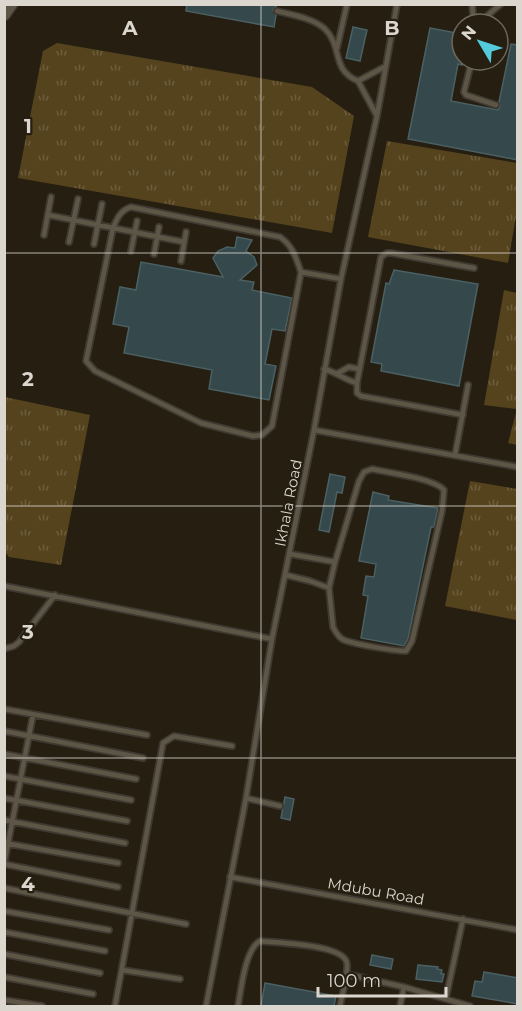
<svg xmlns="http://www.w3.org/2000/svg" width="522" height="1011" viewBox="0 0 522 1011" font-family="Montserrat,sans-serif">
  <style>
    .grass { fill: url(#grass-tufts) }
    .building { fill: #35494c; stroke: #4b6063; stroke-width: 1.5 }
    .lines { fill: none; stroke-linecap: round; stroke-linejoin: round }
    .service-casing { stroke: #3f3932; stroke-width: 8 }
    .tertiary-casing { stroke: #3f3932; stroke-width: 15 }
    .service { stroke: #5d5647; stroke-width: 4.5 }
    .tertiary { stroke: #5d5647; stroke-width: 12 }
    .grid { fill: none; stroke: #dbd6ce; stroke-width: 1.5; stroke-opacity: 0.55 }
    .labels { text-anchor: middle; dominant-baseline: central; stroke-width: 4.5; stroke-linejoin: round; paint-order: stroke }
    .street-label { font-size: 15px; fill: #dbd6ce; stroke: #251e11 }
    .grid-label { font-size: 20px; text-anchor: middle; font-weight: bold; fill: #dbd6ce; stroke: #251e11; stroke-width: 4.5; stroke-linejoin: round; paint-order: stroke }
  </style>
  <defs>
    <pattern id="grass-tufts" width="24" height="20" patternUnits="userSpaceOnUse" patternTransform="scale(1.5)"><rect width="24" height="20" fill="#55431d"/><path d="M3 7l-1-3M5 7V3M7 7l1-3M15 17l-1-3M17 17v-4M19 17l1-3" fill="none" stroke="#6d5d3d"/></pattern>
  </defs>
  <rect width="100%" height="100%" fill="#251e11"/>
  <path class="grass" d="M57 43 312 87 354 116 332 233 18 178 43 51Z
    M387 141 517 163V210L508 263 368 237Z
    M504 290 517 293V445L508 443 517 409 484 405Z
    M5 397 90 415 61 565 9 557 5 552Z
    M470 481 517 489V620L445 606Z"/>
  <path class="building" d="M187 4H278L273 10 276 15 274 27 186 11Z
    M353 27 367 30 360 61 346 58Z
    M430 28 462 34V65L458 64 451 101 498 110 500 106 499 102 511 44 518 45V160L408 139Z
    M237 237 252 240 246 251 254 257 257 265 240 280 254 282 252 290 292 298 285 331 272 329 265 364 276 366 269 400 209 389 212 370 124 353 129 327 113 324 120 287 136 290 141 262 223 277 213 258 218 251 227 247 235 248Z
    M394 270 478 284 459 386 381 371 382 364 371 362 386 283 389 284Z
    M330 474 345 477 342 493 337 492 329 532 319 530Z
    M373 492 389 496 388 500 438 508 434 527H431L408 639 404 646 361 638 368 596 363 595 366 576 374 577 376 564 359 561Z
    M285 797 294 799 290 820 281 818Z
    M372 955 393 959 391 969 370 965Z
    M418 965 438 967 437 969 442 970 441 974H444L442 982 416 979Z
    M484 972 518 978V1004L472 996 475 981 482 982Z
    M265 983 336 996 334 1006H261Z"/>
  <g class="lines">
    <g class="service-casing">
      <path id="service" d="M472 4 474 24
        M277 11C292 15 313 18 325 29 343 47 331 70 358 81L386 66
        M485 24 488 15 501 4
        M337 48 347 4
        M472 60 464 92 466 95 496 105
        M358 81 377 116
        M131 207 280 237C293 246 296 258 301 272L272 426 262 435 253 436 201 423 95 371 86 361 113 228C117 218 121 210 131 207Z
        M48 215 184 242
        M44 235 51 197
        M69 242 78 199
        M94 244 102 204
        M131 251 137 221
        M154 254 159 227
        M181 261 186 232
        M301 272 341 279
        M324 369C336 372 345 380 357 383
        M338 373 349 367 359 369
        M463 415 361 396 357 393V383L381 257 387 253H391L474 268
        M314 430 518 467
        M455 455 468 385
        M290 554 335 562 359 481 364 472 372 469C389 473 433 478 444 490L442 511 412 641 406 651C395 651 351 644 342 639 338 636 335 631 333 627L329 588 335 562
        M286 575 310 581 329 588
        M4 586 272 639
        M4 649 14 646 19 642 55 595
        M4 709 147 735
        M4 731 143 758
        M4 754 136 779
        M4 776 131 800
        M4 798 127 821
        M246 798 280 806
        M4 820 125 843
        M4 843 118 863
        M4 864 33 715
        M4 864 118 887
        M230 877 518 930
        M4 888 186 924
        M4 911 109 930
        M4 932 105 951
        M4 954 100 973
        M122 970 180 979
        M346 974 404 987 470 1006
        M4 977 93 994
        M446 998 463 919
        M4 1000 42 1006
        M115 1006 163 743 174 736 232 746
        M206 1006 246 798 272 639 314 430 341 279 377 116 397 4
        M238 1006C241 990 245 949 260 941 277 943 346 944 347 964 348 977 342 994 340 1006
        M400 1006 404 987"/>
    </g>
    <g class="tertiary-casing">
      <path id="tertiary" d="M4 14 11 4"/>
    </g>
    <use href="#service" class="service"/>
    <use href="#tertiary" class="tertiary"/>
  </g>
  <path class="grid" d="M261 4V1006M4 253H518M4 506H518M4 758H518"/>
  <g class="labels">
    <g class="street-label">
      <text transform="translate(288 503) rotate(-79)">Ikhala Road</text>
      <text transform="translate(376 891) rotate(10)">Mdubu Road</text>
    </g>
  </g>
  <g class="grid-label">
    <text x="130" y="35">A</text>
    <text x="392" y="35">B</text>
    <text x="28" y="133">1</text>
    <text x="28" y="386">2</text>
    <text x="28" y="639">3</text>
    <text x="28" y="891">4</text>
  </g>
  <rect width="522" height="1011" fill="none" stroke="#dbd6ce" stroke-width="12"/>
  <g transform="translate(480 42) rotate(309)"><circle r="28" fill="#251e11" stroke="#6e685d" stroke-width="1.5"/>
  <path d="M0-4.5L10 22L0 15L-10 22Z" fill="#53cbdb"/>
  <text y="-9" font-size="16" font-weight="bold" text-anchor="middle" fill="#dbd6ce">N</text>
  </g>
  <path d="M318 987v9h128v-9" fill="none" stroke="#dbd6ce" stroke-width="3"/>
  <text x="327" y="987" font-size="18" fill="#dbd6ce" stroke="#251e11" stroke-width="4.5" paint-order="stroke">100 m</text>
</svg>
